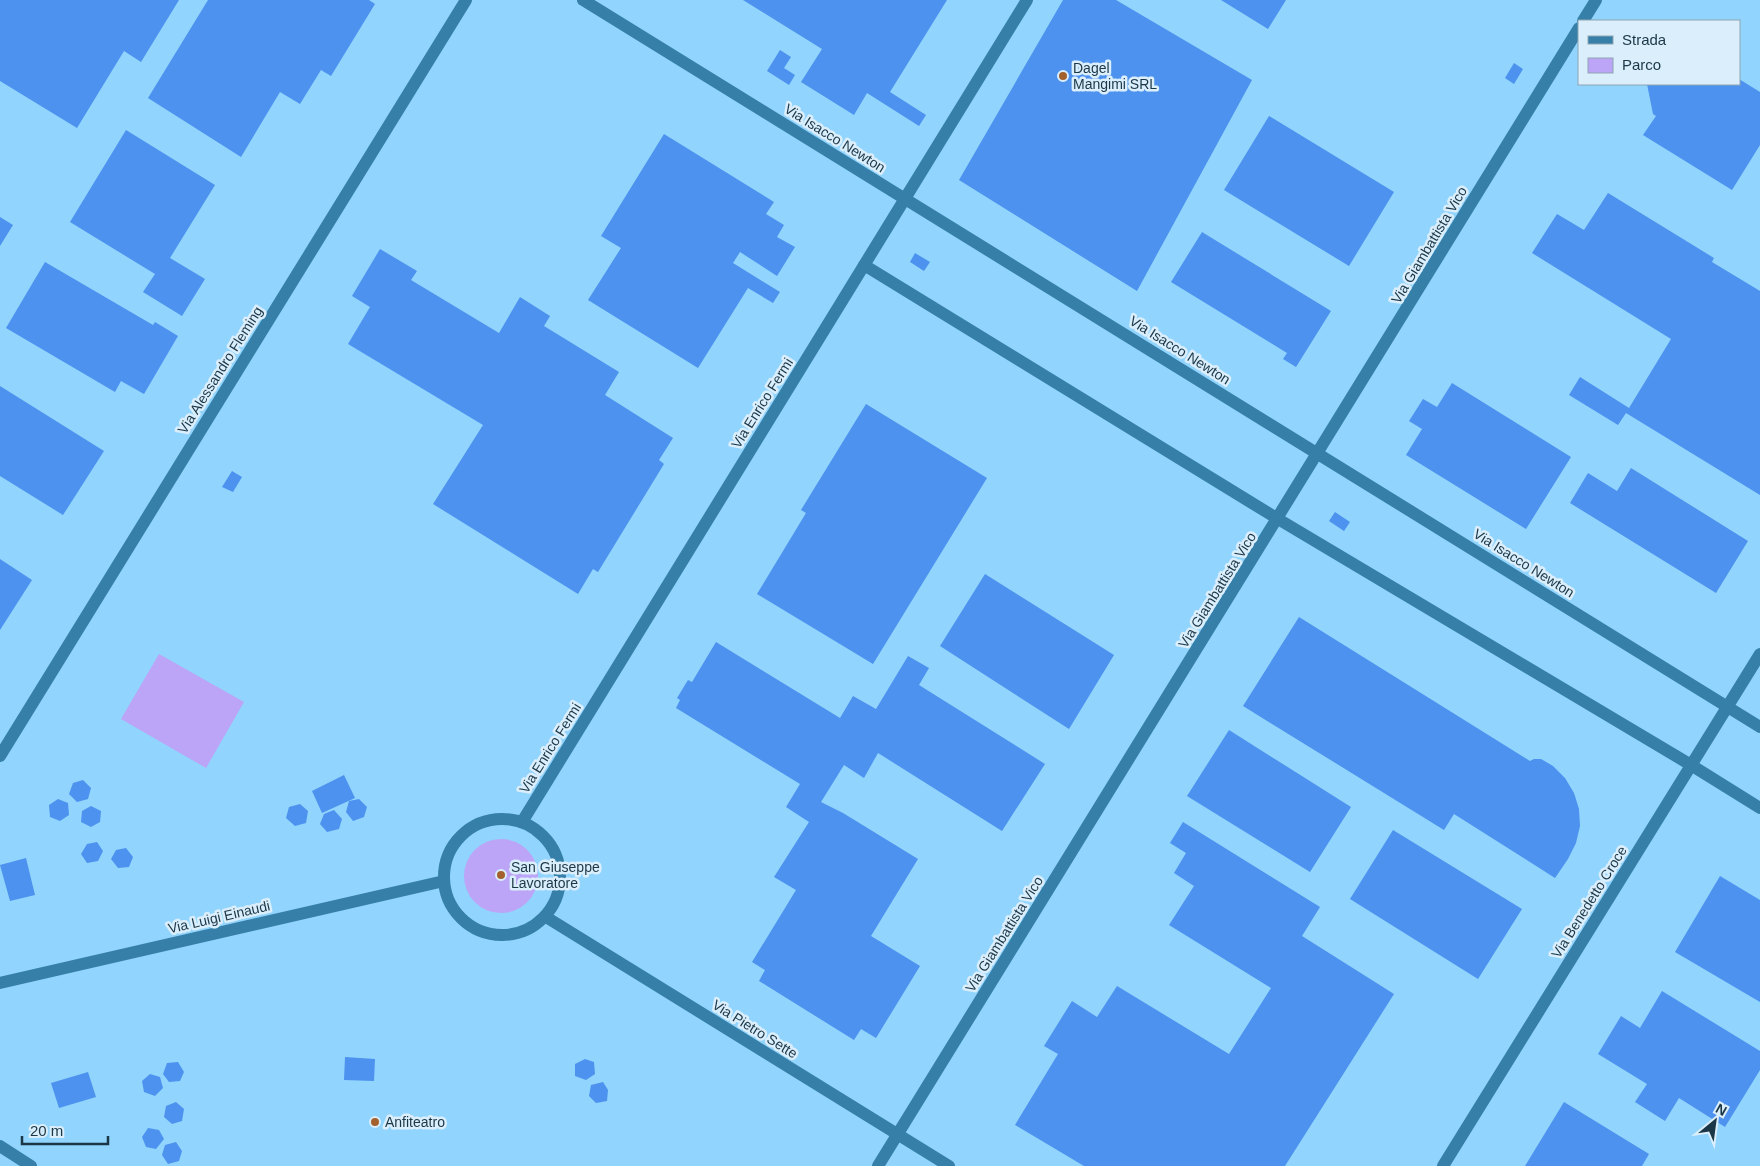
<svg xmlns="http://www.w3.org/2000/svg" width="1760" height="1166" viewBox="0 0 1760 1166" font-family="Helvetica,sans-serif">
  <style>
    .green { fill: #bca5f7 }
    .building { fill: #4c92ee }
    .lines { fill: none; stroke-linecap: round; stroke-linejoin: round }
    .minor { stroke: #357fa8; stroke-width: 12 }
    .poi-dot { fill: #a2612d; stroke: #dbeefb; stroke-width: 2 }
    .labels { text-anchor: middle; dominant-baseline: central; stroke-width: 5; stroke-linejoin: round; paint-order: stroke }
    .poi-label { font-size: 14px; fill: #1b3747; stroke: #dbeefb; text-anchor: start }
    .street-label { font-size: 14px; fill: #1b3747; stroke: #dbeefb }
  </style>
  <rect width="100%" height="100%" fill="#91d4fd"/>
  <path class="green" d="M159 654 244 702 206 768 121 719Z
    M464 876a37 37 0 1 1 74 0a37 37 0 1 1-74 0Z"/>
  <path class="building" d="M0 0H179L141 62 124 51 77 128 0 81Z
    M208 0H369L375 4 331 76 321 70 300 104 280 92 241 157 148 98Z
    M743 0H947L890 92 926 115 919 126 867 93 854 115 801 82 822 49Z
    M1063 0H1116L1252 80 1137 291 959 180Z
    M1221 0H1286L1268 29Z
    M780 50 791 57 784 68 795 75 789 85 767 71Z
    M1514 63 1523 69 1514 84 1505 78Z
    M1739 79 1760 92V145L1732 190 1643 135 1656 116 1653 114 1647 84H1739Z
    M1269 116 1394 192 1349 266 1224 190Z
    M126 130 215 185 170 258 205 279 182 316 143 292 155 274 70 222Z
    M664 134 774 202 766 214 784 225 777 237 795 247 777 276 740 252 733 263 780 292 773 303 748 288 698 368 588 300 621 248 601 236Z
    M1608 193 1714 258 1712 262 1760 291V495L1626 413 1618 425 1569 395 1580 377 1629 408 1671 339 1532 253 1557 214 1584 230Z
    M0 217 13 225 0 246Z
    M1202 232 1331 311 1296 367 1283 359 1287 353 1171 282Z
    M380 249 417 271 411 280 499 333 520 297 550 316 544 326 619 372 605 395 673 438 659 460 664 464 598 572 593 569 578 594 433 504 483 425 348 344 370 307 352 296Z
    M915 253 930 262 924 271 910 262Z
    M45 262 153 325 155 322 178 336 144 394 121 381 115 392 6 328Z
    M1452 383 1571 457 1526 529 1406 455 1422 429 1409 421 1423 399 1437 407Z
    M0 386 104 451 63 515 0 476Z
    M866 404 987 478 873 664 757 594 806 513 801 510Z
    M1631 468 1748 541 1716 593 1570 503 1588 473 1617 491Z
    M232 471 242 477 233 492 222 487Z
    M1335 512 1350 522 1344 531 1329 521Z
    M0 559 32 580 0 630Z
    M985 574 1114 655 1069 729 940 646Z
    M1299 617 1530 761 1534 759H1541L1553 766 1565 778 1574 793 1579 809 1580 826 1576 843 1568 859 1555 878 1454 814 1444 830 1243 706Z
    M716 642 840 718 853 696 876 709 908 656 929 668 919 685 1045 764 1002 831 878 753 864 778 844 765 821 802 843 813 918 859 871 936 920 966 876 1038 861 1029 854 1040 759 981 765 970 752 962 796 890 774 877 809 822 786 807 800 784 676 708 680 700 677 698 688 680 692 682Z
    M1229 730 1351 807 1310 872 1187 796Z
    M344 775 355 798 322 813 312 791Z
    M83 780 91 788 88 799 77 802 69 794 73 783Z
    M58 799 68 803 69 815 60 821 50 817 49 805Z
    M359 799 367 807 364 817 353 821 346 812 349 801Z
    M300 804 308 811 306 823 295 826 286 818 289 807Z
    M91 806 101 811 100 822 91 827 81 822 82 811Z
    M334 810 342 819 339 829 327 832 320 824 324 814Z
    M1183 822 1320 907 1302 936 1394 994 1285 1166H1084L1015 1125 1058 1054 1044 1046 1072 1001 1097 1017 1117 986 1229 1054 1271 988 1169 925 1194 886 1174 873 1186 853 1170 843Z
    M1393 830 1522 909 1478 979 1350 899Z
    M97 842 103 851 98 861 87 863 81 854 87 844Z
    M126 848 133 857 129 867 118 868 111 859 116 850Z
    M26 858 35 895 10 901 0 865Z
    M1720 876 1760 900V1002L1675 952Z
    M1662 991 1760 1051V1070L1725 1127 1679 1098 1665 1121 1635 1102 1647 1084 1598 1054 1621 1016 1640 1028Z
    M345 1057 375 1059 374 1081 344 1080Z
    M585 1059 594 1062 595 1074 586 1080 575 1076V1064Z
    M178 1062 184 1072 180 1081 169 1082 163 1074 167 1063Z
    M88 1072 96 1097 59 1108 51 1083Z
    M150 1074 160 1077 163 1088 155 1096 144 1092 142 1081Z
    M603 1082 608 1090 607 1101 596 1103 589 1096 591 1085Z
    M176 1102 184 1109 182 1121 172 1124 164 1117 166 1106Z
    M1564 1102 1649 1154 1642 1166H1525Z
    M148 1128 159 1130 164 1139 156 1149 146 1147 142 1137Z
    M176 1142 182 1151 179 1161 168 1164 162 1155 165 1145Z"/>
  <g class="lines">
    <path class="minor" d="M583 0 1760 727
      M1583 21 1596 0
      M864 265 1278 519 1691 765 1760 808
      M0 756 466 0
      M444 877a58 58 0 1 1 116 0a58 58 0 1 1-116 0Z
      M522 822 1027 0
      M546 917 949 1166
      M0 983 444 881
      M0 1146 31 1166
      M878 1166 1579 28
      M1443 1166 1760 654"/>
  </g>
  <g class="poi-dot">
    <circle cx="1063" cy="76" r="5"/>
    <circle cx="501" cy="875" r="5"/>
    <circle cx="375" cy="1122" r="5"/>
  </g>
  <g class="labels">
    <g class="poi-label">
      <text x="1073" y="68">Dagel<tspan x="1073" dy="16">Mangimi SRL</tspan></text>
      <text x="511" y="867">San Giuseppe<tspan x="511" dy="16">Lavoratore</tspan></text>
      <text x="385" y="1122">Anfiteatro</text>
    </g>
    <g class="street-label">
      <text transform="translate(835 138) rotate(32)">Via Isacco Newton</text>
      <text transform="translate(1429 245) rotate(-59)">Via Giambattista Vico</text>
      <text transform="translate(1180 350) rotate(32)">Via Isacco Newton</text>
      <text transform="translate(220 370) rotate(-58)">Via Alessandro Fleming</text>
      <text transform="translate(762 403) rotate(-58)">Via Enrico Fermi</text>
      <text transform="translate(1524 563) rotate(32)">Via Isacco Newton</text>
      <text transform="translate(1217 590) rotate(-58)">Via Giambattista Vico</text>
      <text transform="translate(550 748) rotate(-58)">Via Enrico Fermi</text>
      <text transform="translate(1589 902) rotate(-58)">Via Benedetto Croce</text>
      <text transform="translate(219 917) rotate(-13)">Via Luigi Einaudi</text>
      <text transform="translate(1004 934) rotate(-58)">Via Giambattista Vico</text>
      <text transform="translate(755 1029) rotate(32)">Via Pietro Sette</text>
    </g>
  </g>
  <rect x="1578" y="20" width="162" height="65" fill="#dbeefb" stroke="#8ea5b3"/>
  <rect x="1588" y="36" width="25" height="8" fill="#357fa8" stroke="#8ea5b3"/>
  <text x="1622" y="45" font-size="15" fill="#1b3747">Strada</text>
  <rect x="1588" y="58" width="25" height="15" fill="#bca5f7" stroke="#8ea5b3"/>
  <text x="1622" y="70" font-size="15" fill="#1b3747">Parco</text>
  <g transform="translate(1715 1121) rotate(29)" stroke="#dbeefb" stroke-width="4" paint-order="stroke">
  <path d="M0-4L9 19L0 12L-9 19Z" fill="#1b3747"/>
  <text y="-8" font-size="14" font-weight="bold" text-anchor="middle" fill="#1b3747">N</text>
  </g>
  <path d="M22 1136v8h86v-8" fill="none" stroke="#1b3747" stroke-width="2.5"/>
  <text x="30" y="1136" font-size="15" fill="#1b3747" stroke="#dbeefb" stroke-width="4" paint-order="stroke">20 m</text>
</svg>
